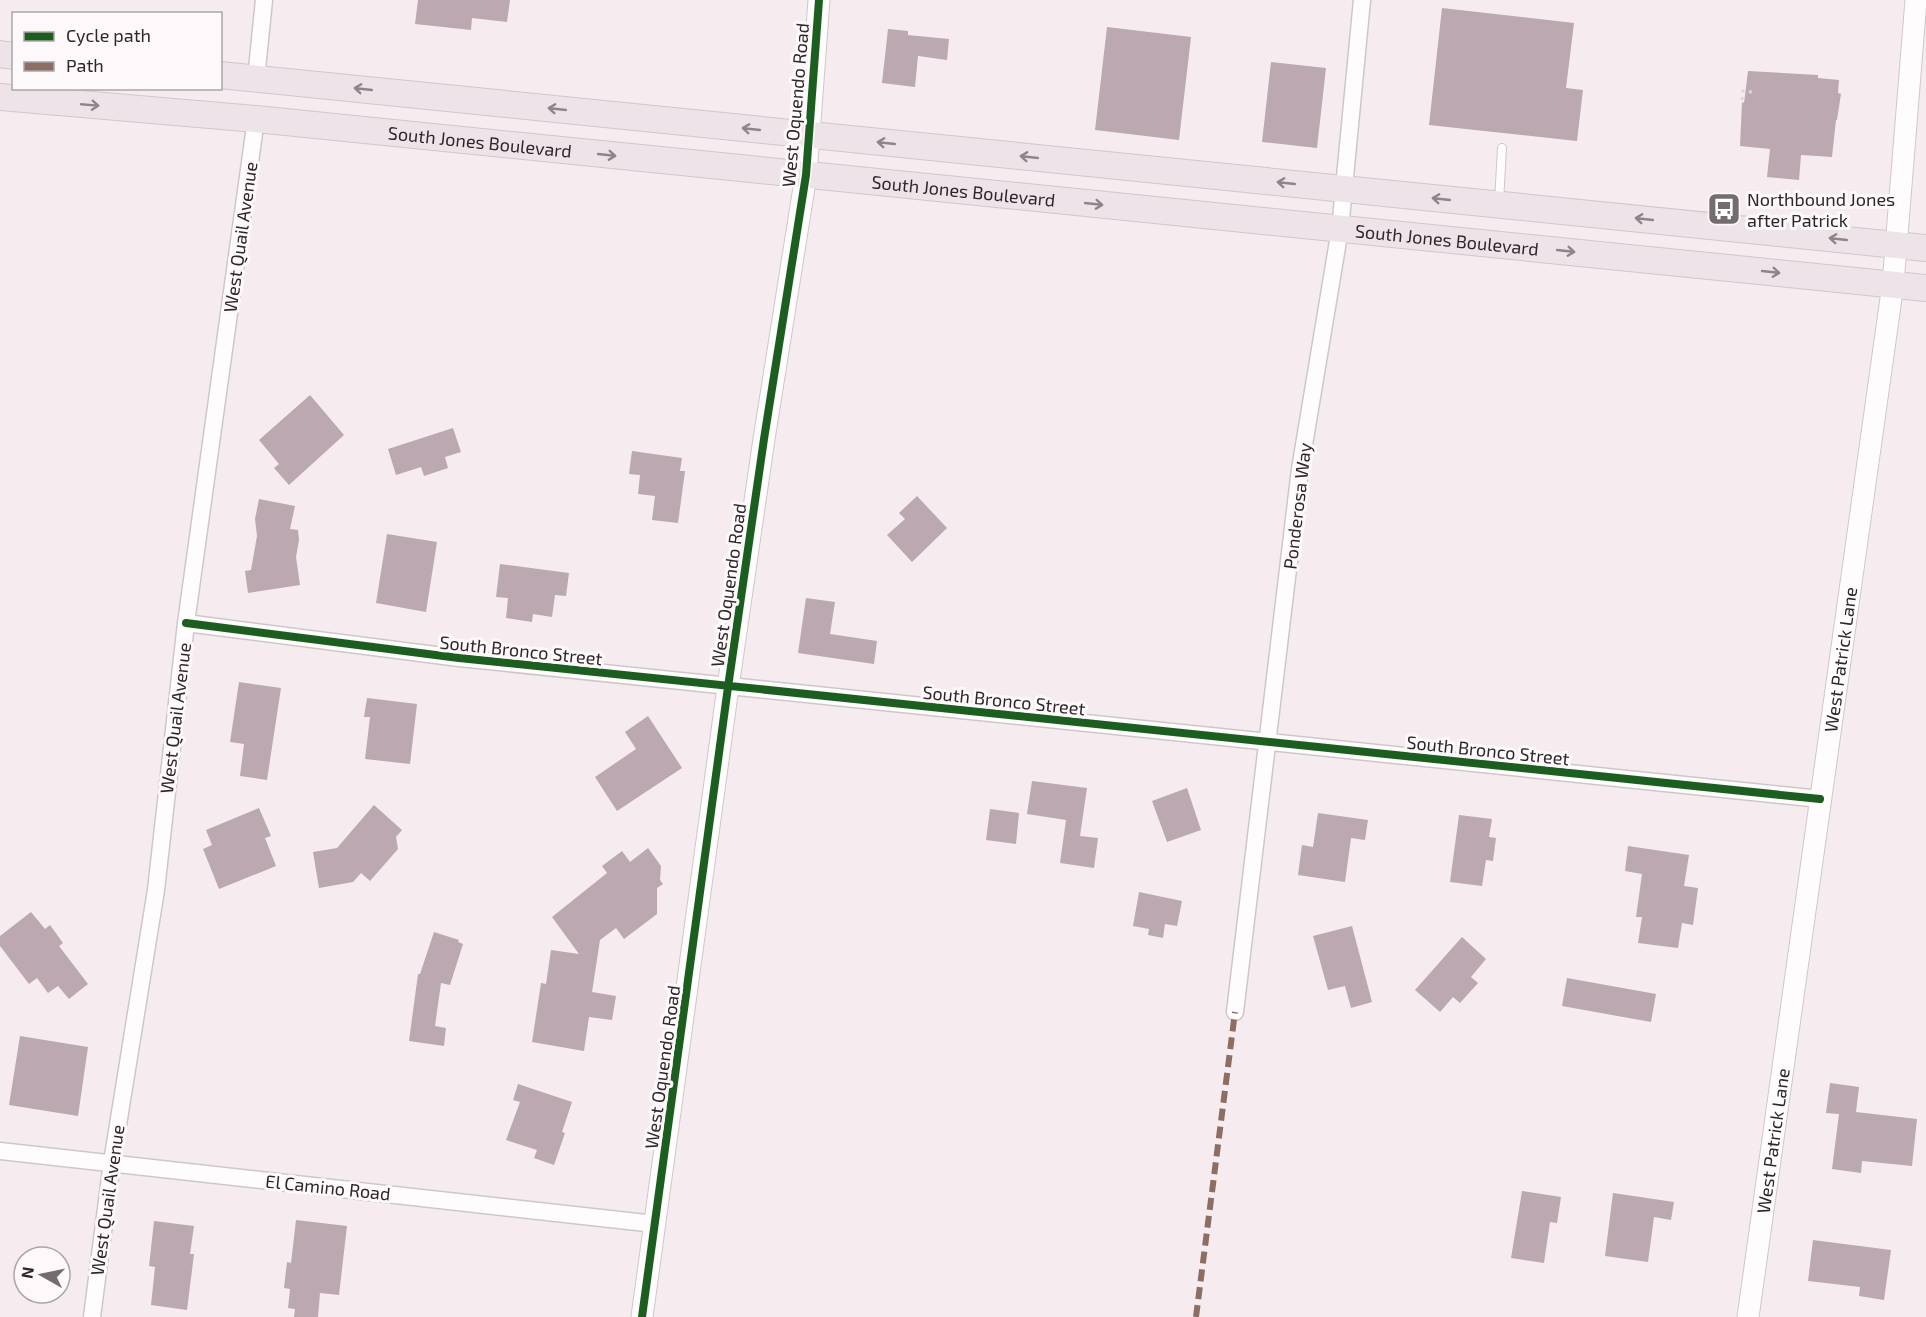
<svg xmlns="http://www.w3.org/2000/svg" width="1926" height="1317" viewBox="0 0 1926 1317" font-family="'Exo 2',sans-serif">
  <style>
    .building { fill: #bba8b0 }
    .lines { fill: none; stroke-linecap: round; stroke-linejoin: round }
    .service-casing { stroke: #cec7c9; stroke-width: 10 }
    .minor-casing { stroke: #cec7c9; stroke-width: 19 }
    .tertiary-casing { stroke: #cec7c9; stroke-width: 23 }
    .primary-casing { stroke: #cec8cb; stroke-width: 28 }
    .path { stroke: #d9d7d7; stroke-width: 3; stroke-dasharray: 3 4.5; stroke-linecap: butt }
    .service { stroke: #fefcfd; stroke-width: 8 }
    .minor { stroke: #fefcfd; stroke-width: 16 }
    .tertiary { stroke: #fefcfd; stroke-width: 21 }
    .primary { stroke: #eee3e8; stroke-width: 26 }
    .quiet { stroke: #8d6e63; stroke-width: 6; stroke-dasharray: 12 6; stroke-linecap: butt }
    .cycleway-casing { stroke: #fdf9fb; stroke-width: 11 }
    .cycleway { stroke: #1b5e20; stroke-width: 8 }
    .oneway { stroke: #8e8589 }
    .labels { text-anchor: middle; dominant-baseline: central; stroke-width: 6; stroke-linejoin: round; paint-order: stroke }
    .street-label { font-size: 18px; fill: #2e272a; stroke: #fdf9fb }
    .poi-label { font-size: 18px; fill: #2e272a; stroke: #fdf9fb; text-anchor: start }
  </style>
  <rect width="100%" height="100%" fill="#f6ecef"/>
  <path class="building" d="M418 0H510L507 22 472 18 471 30 415 24Z
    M1442 8 1574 23 1566 88 1583 90 1577 141 1429 125Z
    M1107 27 1191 37 1179 140 1095 130Z
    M888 29 908 31V35L949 39 947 60 918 56 915 87 882 83Z
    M1271 62 1326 68 1317 148 1262 142Z
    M1748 71 1818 75V78L1839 80 1838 93 1841 94 1837 120H1836L1832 157 1801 155 1799 180 1767 177 1770 149 1740 146 1742 102 1744 103Z
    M310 395 344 435 289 485 274 468 279 464 259 440Z
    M453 428 461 452 445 457 448 468 424 476 421 467 396 475 388 449Z
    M632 451 682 458 680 471H685L678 523 652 520 655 496 638 494 640 475 629 474Z
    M917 496 947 528 912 562 887 535 905 519 899 513Z
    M259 499 295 506 290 529 298 530 299 540 296 557 300 585 248 593 245 571 251 570 257 536 255 519Z
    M387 534 437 542 426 612 376 603Z
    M500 564 569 573 566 596 555 595 552 617 533 614 532 622 506 618 508 598 496 597Z
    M806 598 835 602 830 634 877 641 874 664 798 653Z
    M239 682 281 688 267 780 240 776 244 744 230 742Z
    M367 698 417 704 410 764 365 759 370 717H364Z
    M648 716 682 768 617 811 595 777 636 749 625 732Z
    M1032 781 1087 788 1080 836 1098 838 1094 868 1060 863 1066 820 1027 814Z
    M1187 788 1201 830 1167 842 1152 801Z
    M374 805 402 830 396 837 398 849 370 881 361 873 353 882 319 888 313 852 337 848Z
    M259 808 271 836 265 838 276 866 219 889 203 849 212 845 206 830Z
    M990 809 1019 813 1016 844 986 840Z
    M1318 813 1368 820 1365 840 1351 838 1345 882 1298 875 1302 845 1313 847Z
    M1459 815 1492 819 1489 837 1496 838 1493 861 1486 860 1482 886 1450 882Z
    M1628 846 1689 855 1684 886 1698 888 1693 925 1682 923 1678 948 1638 943 1642 917H1636L1642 874 1625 871Z
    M648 848 661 866 660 880 663 884 657 888V914L624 939 616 928 600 940 592 992 616 996 612 1020 589 1017 584 1051 532 1042 541 983 546 984 551 950 579 954 552 917 607 873 602 866 622 851 630 862Z
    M1139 892 1182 901 1177 926 1165 924 1163 938 1148 935 1149 929 1133 926Z
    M31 912 45 929 50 925 63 943 59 946 88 984 69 999 58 986 48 993 37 978 29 984 0 946V936Z
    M1352 926 1372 1002 1351 1008 1345 986 1328 990 1313 936Z
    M434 932 459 940 458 942 463 944 450 985 441 983 435 1026 446 1028 444 1046 409 1041 418 974H420Z
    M1462 937 1486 959 1471 977 1478 983 1460 1003 1453 997 1440 1012 1415 990Z
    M1567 978 1656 994 1651 1022 1562 1006Z
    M20 1036 88 1047 78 1116 9 1105Z
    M1830 1083 1859 1087 1856 1112 1917 1119 1912 1166 1862 1161 1861 1173 1832 1169 1839 1114 1826 1113Z
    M518 1084 572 1102 562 1132 565 1133 554 1165 534 1158 537 1150 506 1140 520 1102 513 1100Z
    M1522 1191 1561 1197 1557 1223 1550 1222 1544 1263 1511 1258Z
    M1613 1193 1674 1202 1671 1220 1654 1217 1648 1262 1605 1256Z
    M296 1220 347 1226 339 1295 320 1293 318 1317H294L295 1309 288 1308 290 1289 284 1288 287 1262 291 1263Z
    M154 1221 194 1226 190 1254H194L187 1310 151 1305 155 1267 149 1266Z
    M1813 1240 1891 1250 1884 1300 1859 1296 1860 1287 1808 1281Z"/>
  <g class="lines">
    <g class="service-casing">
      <path id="service" d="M1499 202 1502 148"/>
    </g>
    <g class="minor-casing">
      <path id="minor" d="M256 79 264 0
        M186 623 459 658 1820 799
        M1235 1012 1300 469 1340 229 1362 0
        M0 1151 655 1224
        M92 1317 112 1162 156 890 186 623 256 119"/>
    </g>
    <g class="tertiary-casing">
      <g id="tertiary">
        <path d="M642 1317 728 687 764 439 806 175 819 0"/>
        <path id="s1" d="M1748 1317 1893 284 1916 0"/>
      </g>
    </g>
    <g class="primary-casing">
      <g id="primary">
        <path d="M0 54 14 56"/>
        <path d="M220 75 1926 248"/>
        <path id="s2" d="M0 97 256 119 1926 288"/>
      </g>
    </g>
    <path class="path" d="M1742 100 1743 91 1752 92"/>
    <use href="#service" class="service"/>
    <use href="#minor" class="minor"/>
    <use href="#tertiary" class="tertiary"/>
    <use href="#primary" class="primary"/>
    <path class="quiet" d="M1196 1317 1235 1012"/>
    <g class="cycleway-casing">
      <path id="cycleway" d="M186 623 459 658 1820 799
        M642 1317 728 687 764 439 806 175 819 0"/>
    </g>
    <use href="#cycleway" class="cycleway"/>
  </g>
  <defs><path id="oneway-shaft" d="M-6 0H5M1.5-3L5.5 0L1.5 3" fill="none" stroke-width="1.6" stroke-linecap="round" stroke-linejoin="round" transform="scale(1.5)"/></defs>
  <g class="oneway">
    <use href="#oneway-shaft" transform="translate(363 89) rotate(-174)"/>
    <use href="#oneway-shaft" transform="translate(90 105) rotate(5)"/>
    <use href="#oneway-shaft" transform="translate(557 109) rotate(-174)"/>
    <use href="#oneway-shaft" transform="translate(751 129) rotate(-174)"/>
    <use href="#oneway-shaft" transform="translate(886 143) rotate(-174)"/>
    <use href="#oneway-shaft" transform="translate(607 155) rotate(6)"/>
    <use href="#oneway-shaft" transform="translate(1029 157) rotate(-174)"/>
    <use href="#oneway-shaft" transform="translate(1286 183) rotate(-174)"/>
    <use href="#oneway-shaft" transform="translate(1441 199) rotate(-174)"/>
    <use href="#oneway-shaft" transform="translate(1094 204) rotate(6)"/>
    <use href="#oneway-shaft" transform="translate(1644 219) rotate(-174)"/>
    <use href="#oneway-shaft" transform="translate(1838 239) rotate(-174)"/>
    <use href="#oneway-shaft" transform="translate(1566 251) rotate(6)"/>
    <use href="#oneway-shaft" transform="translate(1771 272) rotate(6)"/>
  </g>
  <defs>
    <g id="bus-square" transform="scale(1.725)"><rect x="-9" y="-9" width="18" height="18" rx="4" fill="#746c6f" stroke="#fdf9fb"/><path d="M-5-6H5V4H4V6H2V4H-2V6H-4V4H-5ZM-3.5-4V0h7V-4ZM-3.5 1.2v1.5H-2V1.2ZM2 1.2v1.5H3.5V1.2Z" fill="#fff"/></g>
  </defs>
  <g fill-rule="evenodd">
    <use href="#bus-square" x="1724" y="209"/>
  </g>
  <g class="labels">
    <g class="street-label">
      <text transform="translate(795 105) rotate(-85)">West Oquendo Road</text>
      <text stroke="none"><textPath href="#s2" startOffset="482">South Jones Boulevard</textPath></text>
      <text stroke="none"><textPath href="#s2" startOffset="968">South Jones Boulevard</textPath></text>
      <text transform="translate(240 237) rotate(-82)">West Quail Avenue</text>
      <text stroke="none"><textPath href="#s2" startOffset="1454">South Jones Boulevard</textPath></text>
      <text transform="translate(1297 506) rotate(-83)">Ponderosa Way</text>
      <text transform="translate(728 585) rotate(-82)">West Oquendo Road</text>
      <text transform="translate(521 650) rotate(6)">South Bronco Street</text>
      <text stroke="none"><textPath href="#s1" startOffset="664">West Patrick Lane</textPath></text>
      <text transform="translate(1004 700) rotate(6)">South Bronco Street</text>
      <text transform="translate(175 718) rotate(-83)">West Quail Avenue</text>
      <text transform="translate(1488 750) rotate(6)">South Bronco Street</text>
      <text transform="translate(662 1067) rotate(-82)">West Oquendo Road</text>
      <text stroke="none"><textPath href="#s1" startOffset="178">West Patrick Lane</textPath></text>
      <text transform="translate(328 1187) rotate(6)">El Camino Road</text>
      <text transform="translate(107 1200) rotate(-82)">West Quail Avenue</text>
    </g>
    <g class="poi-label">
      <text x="1747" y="199">Northbound Jones<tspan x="1747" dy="21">after Patrick</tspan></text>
    </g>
  </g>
  <rect x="12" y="12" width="210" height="78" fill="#fdf9fb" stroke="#aaa5a7" stroke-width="1.5"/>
  <rect x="24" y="32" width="30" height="9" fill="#1b5e20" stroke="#aaa5a7" stroke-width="1.5"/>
  <text x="66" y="42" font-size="18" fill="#2e272a">Cycle path</text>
  <rect x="24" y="62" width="30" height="9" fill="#8d6e63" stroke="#aaa5a7" stroke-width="1.5"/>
  <text x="66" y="72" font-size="18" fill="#2e272a">Path</text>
  <g transform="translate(42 1275) rotate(279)"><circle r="28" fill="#fdf9fb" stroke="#aaa5a7" stroke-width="1.5"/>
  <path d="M0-4.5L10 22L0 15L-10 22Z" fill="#746c6f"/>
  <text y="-9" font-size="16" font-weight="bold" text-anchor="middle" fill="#2e272a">N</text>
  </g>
</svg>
